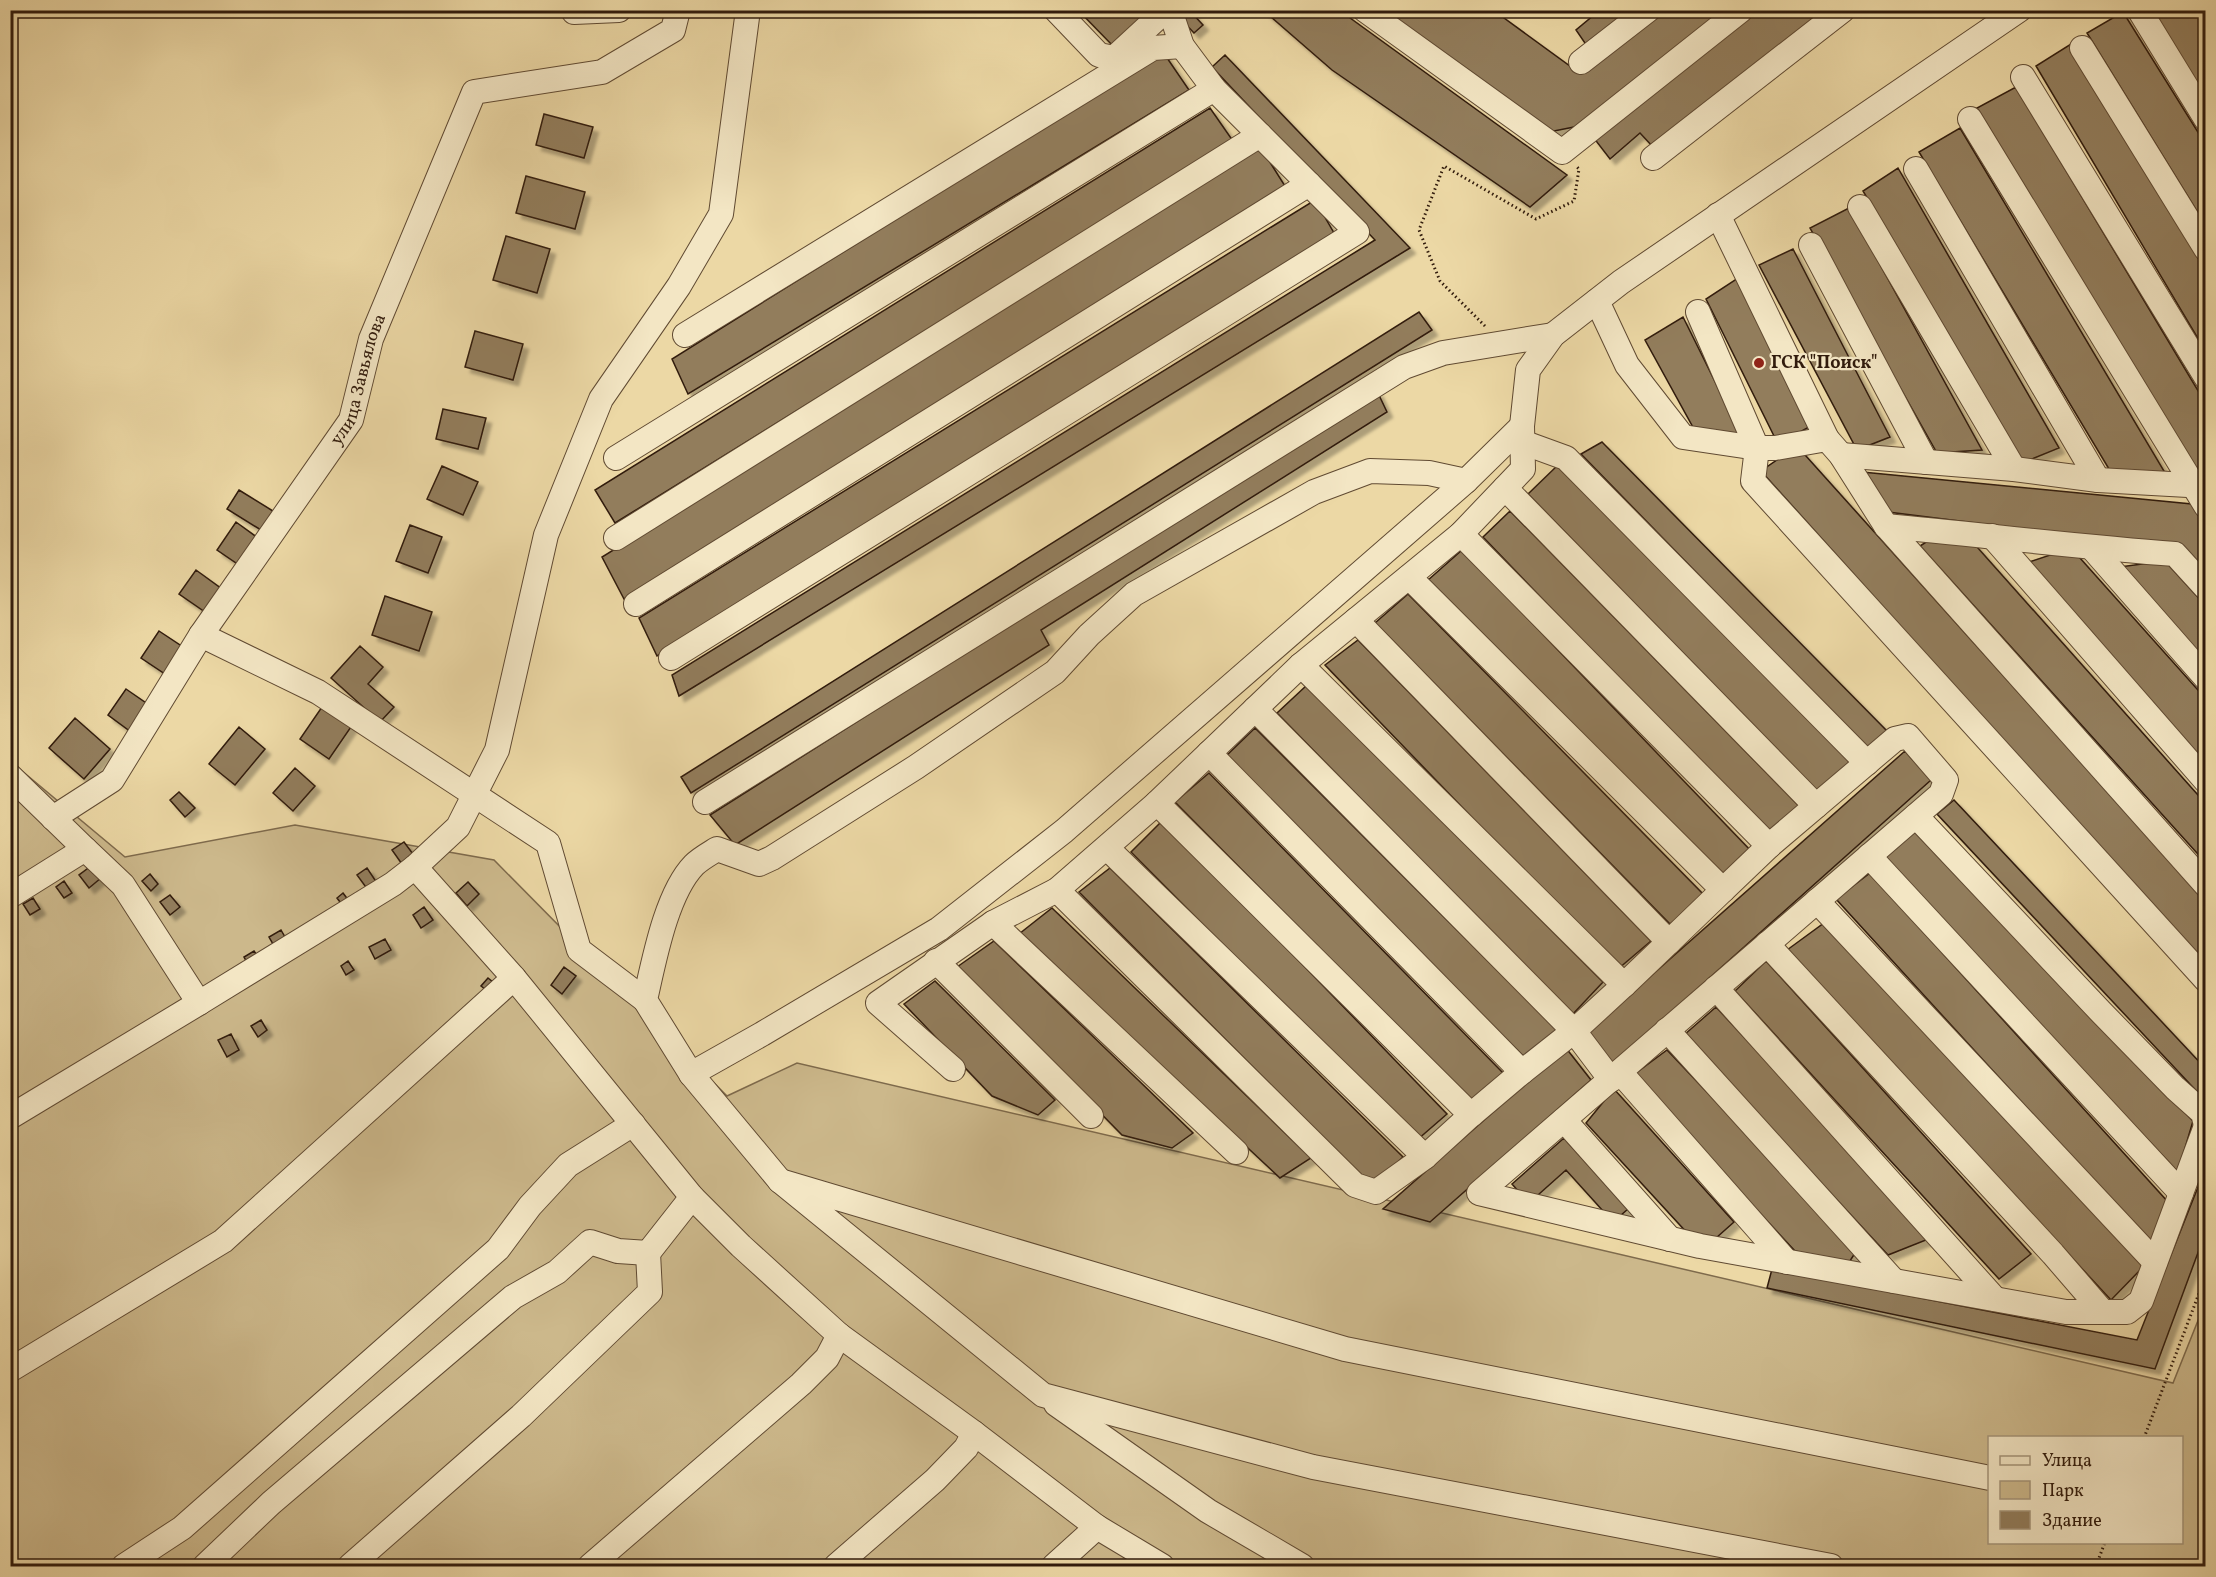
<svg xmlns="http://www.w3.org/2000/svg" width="2216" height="1577" viewBox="0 0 2216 1577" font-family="Vollkorn,serif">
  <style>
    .green { fill: #ccb88b; stroke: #7e6a4c; stroke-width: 1.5; fill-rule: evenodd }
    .building { fill: #927d5c; stroke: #311b0c; stroke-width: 1.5; filter: url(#shadow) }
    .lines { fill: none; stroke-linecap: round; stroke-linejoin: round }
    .minor-casing { stroke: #604a32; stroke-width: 26 }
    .path { stroke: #311b0c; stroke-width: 3; stroke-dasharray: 1.5 3; stroke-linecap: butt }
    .minor { stroke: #f3e6c4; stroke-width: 24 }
    .poi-dot { fill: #8f2418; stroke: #f3e6c4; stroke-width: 2 }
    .labels { text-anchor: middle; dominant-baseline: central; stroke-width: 4.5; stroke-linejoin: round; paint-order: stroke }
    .poi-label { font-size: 18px; font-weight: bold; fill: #311b0c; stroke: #f3e6c4; text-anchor: start }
    .street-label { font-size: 18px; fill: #311b0c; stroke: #f3e6c4 }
  </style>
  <defs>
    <filter id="shadow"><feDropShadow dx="5.5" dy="5.5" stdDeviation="1.5" flood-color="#0004"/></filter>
  </defs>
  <rect width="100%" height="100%" fill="#ecd8a5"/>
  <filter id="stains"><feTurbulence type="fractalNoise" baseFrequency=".00333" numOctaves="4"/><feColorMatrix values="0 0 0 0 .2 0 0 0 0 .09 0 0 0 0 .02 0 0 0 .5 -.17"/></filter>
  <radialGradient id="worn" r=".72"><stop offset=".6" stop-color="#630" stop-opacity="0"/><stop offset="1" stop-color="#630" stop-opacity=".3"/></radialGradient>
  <path class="green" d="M10 761 125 857 295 825 494 860 727 1096 797 1063 2173 1383 2205 1303V1566H11ZM1990 1438H2182V1542H1990Z"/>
  <path class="building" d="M1078 10H1149L1113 46Z
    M1186 10H1189L1203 25 1194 33 1179 17Z
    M1263 10H1339L1567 175 1530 207 1332 70Z
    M1381 10H1493L1581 74 1662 10H1724L1579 126 1549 132Z
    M1600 10H1637L1589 49 1576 30Z
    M1753 10H1828L1653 147 1640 133 1610 159 1593 137Z
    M2152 10H2203L2206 15V97Z
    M2123 12 2206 145V226L2087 33Z
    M2071 44 2206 271V352L2036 66Z
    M1163 52 1189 90 688 394 672 359Z
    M1225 55 1410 248 679 696 672 675 1375 240 1212 67Z
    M2016 87 2206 404V474L2196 475 1977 108Z
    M1210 108 1233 141 615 523 595 490Z
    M544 114 593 127 584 158 536 145Z
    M1960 128 2164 471 2139 480 2112 474 1919 152Z
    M1261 148 1285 186 624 599 602 557Z
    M1898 168 2059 448 2022 463 1863 191Z
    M526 176 585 192 575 229 516 213Z
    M1315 200 1334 233 657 656 639 618Z
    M1849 208 1982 450 1937 453 1810 228Z
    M506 236 550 249 537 293 493 280Z
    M1793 249 1890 437 1857 450 1759 265Z
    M1741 276 1811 426 1778 444 1706 299Z
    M1419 312 1432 330 691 793 681 777Z
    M1683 317 1742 436 1694 429 1645 340Z
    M475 331 523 344 513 380 465 367Z
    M1377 391 1387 412 1041 630 1049 645 735 845 710 815Z
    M443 409 486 418 478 449 436 439Z
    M1602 442 1888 732 1869 750 1581 454Z
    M1797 446 2206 901V967L1761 471Z
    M1559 464 1850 762 1820 794 1528 494Z
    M442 466 478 482 463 515 427 499Z
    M1862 472 2192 504 2206 526V574L2183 549 1888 512Z
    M239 490 273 511 261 530 227 509Z
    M1510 511 1800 807 1769 835 1483 537Z
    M236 522 258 538 239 565 217 550Z
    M410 525 442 537 428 573 396 561Z
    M1937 535 1969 538 2206 804V863L1920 546Z
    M2071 548 2206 699V766L2023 564Z
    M1462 550 1752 852 1721 881 1427 581Z
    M2165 561 2206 606V663L2119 567Z
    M196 570 222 589 205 612 179 594Z
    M1408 594 1705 896 1670 924 1375 623Z
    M385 596 432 612 419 651 372 635Z
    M159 631 183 647 165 674 141 658Z
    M1358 640 1651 941 1618 969 1325 665Z
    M360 646 383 667 368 684 394 707 380 722 331 678Z
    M1307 685 1603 982 1572 1015 1277 713Z
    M126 689 149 705 131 732 108 715Z
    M324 704 353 724 329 759 300 739Z
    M75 718 110 749 84 779 49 748Z
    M239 727 265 749 235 785 209 764Z
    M1255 728 1557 1030 1524 1057 1225 757Z
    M1905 751 1931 780 1610 1067 1584 1035Z
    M295 768 315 786 293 811 273 793Z
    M1209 773 1504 1074 1472 1103 1175 802Z
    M179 792 195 808 185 817 170 800Z
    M1954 800 2206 1069V1096L2203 1098 1937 814Z
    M1163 820 1447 1114 1417 1140 1131 852Z
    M1917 830 2193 1121 2178 1172 1883 858Z
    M404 842 416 858 404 867 392 850Z
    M91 866 101 878 89 888 79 875Z
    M367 868 377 883 368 890 357 875Z
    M1110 868 1403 1157 1372 1187 1079 892Z
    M1870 873 2168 1202 2152 1245 1836 899Z
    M150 874 158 884 151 891 142 881Z
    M64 881 72 893 64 898 56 887Z
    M468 882 479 894 467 906 456 893Z
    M343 893 349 901 343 906 337 898Z
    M170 895 180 907 170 915 160 902Z
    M33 898 40 909 30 915 23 904Z
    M424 907 433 920 421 928 413 915Z
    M1052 908 1311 1158 1280 1178 1019 934Z
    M1824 923 2144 1266 2111 1300 1787 950Z
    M281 930 289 944 277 951 269 937Z
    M385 939 391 950 375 959 369 947Z
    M994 941 1193 1133 1172 1148 1122 1135 957 967Z
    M254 951 260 960 249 966 244 957Z
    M348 961 354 970 346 975 341 966Z
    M1766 961 2031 1254 1999 1279 1735 991Z
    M564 967 576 976 562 994 551 985Z
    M488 978 498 986 491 994 481 986Z
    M935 981 1055 1100 1038 1115 992 1096 904 1004Z
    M1716 1007 1931 1238 1888 1255 1684 1035Z
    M261 1020 267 1030 258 1037 251 1026Z
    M231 1034 239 1050 227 1057 218 1040Z
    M1566 1048 1591 1080 1430 1222 1383 1209Z
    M1667 1050 1857 1250 1848 1264 1795 1251 1632 1076Z
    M1614 1089 1734 1222 1716 1238 1690 1236 1586 1123Z
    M1564 1138 1628 1209 1613 1222 1566 1170 1529 1203 1512 1184Z
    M2206 1167V1231L2155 1369 1767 1288 1772 1269 2137 1340Z"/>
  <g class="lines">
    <g class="minor-casing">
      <g id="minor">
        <path d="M574 10V12L619 10"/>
        <path d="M1056 10 1099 55 1114 58 1166 10"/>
        <path d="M1365 10 1562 152 1741 10"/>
        <path d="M2140 11 2206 119"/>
        <path d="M2082 48 2206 249"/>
        <path d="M1581 62 1648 10"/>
        <path d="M2023 77 2206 377"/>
        <path d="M1970 119 2206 506"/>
        <path d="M1653 158 1843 10"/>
        <path d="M1916 169 2098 480"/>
        <path d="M1860 207 2014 469"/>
        <path d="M1718 215 1827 439"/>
        <path d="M1811 245 1926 462"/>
        <path d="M1597 301 1627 365 1683 437 1757 448H1775L1827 439 1841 455 1886 526 2206 885"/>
        <path d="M1698 312 1757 448 1753 481 2206 980"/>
        <path d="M685 335 1153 48 1182 46"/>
        <path d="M1522 442 1566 458 1867 763"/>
        <path d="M1841 455 2014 469 2098 480 2206 486"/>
        <path d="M616 458 1214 89"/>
        <path d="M1505 488 1816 806 1769 846"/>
        <path d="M1886 526C1983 535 2079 547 2175 554L2206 588"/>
        <path d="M1461 534 1769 846 1723 890"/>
        <path d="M1992 536 2206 781"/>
        <path d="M616 538 1260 135"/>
        <path d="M2092 548 2206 678"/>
        <path d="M1409 577 1723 890 1669 942"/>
        <path d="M636 604 1309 184"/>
        <path d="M1356 620 1669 942 1624 985"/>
        <path d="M201 635 318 692 548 843 579 950 645 1000"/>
        <path d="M671 658 1357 232 1214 89 1182 46 1170 10"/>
        <path d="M1301 665 1624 985 1574 1031 1611 1080"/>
        <path d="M1255 709 1574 1031 1522 1072"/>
        <path d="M1209 753 1522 1072 1471 1115"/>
        <path d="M10 776 85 849"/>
        <path d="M705 802 1404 367 1443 353 1553 335"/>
        <path d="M1157 803 1471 1115 1425 1157"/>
        <path d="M1816 806 1895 739 1908 736 1946 780 1941 794 1479 1193 1700 1246 2066 1312H2127L2141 1301 2206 1126"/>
        <path d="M1916 816 2100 1011 2175 1088 2203 1113 2206 1125"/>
        <path id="s1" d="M53 818 112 780 201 635 351 420 371 339 474 92 602 72 673 30 678 10"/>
        <path d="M1869 856 2181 1193"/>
        <path d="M415 867 458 827 497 750 546 535 601 399 679 286 721 214 748 10"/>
        <path d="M1057 890 1355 1185 1376 1192 1425 1157 1107 848"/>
        <path d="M10 896 85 849 123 885 199 1003 393 884 415 867 514 978 692 1197 741 1246 839 1335 974 1433 1097 1527 1162 1566"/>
        <path d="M1817 901 2155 1262"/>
        <path d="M993 923 1236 1152"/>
        <path d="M1767 944 2053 1254 2103 1312"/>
        <path d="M936 961 1091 1116"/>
        <path d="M1716 988 1995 1299"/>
        <path d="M1667 1030 1894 1281"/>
        <path d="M953 1069 878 1003 993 923 1057 890 1157 803 1301 665 1461 534 1523 469 1522 426 1528 370 1553 335 1621 282 2019 10"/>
        <path d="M1620 1072 1787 1262"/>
        <path d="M691 1074 762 1034 939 929 1064 831 1466 481"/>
        <path d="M10 1117 199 1003"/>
        <path d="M1564 1120 1670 1239"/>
        <path d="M780 1181 691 1074 645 1000C654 961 666 894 694 865 700 859 709 854 717 849L759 864 772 858 916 767 1055 672 1089 635 1134 594 1314 492 1370 471 1429 473 1466 481 1522 426"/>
        <path d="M10 1370 223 1241 514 978"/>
        <path d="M1056 1404 1208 1511 1302 1566"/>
        <path d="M124 1566 182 1528 498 1249 530 1206 568 1165 633 1124"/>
        <path d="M205 1566 271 1503 513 1297 557 1272 590 1242 618 1251 648 1253 692 1197"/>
        <path d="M350 1566 521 1416 650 1292 648 1253"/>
        <path d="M590 1566 801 1384 827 1358 839 1335"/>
        <path d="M836 1566 935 1480 966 1448 974 1433"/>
        <path d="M1054 1566 1097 1527"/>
        <path d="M1831 1566 1313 1467 1043 1395 780 1181 1345 1349 1990 1478"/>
      </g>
    </g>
    <path class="path" d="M1485 326 1440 281 1419 230 1444 166 1536 219 1574 201 1579 169 1576 166
      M2144 1438 2206 1275
      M2096 1566 2105 1542"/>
    <use href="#minor" class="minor"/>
  </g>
  <circle class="poi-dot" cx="1759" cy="363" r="6"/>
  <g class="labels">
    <g class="poi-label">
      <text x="1771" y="363">ГСК "Поиск"</text>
    </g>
    <g class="street-label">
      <text stroke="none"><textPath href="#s1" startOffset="543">улица Завьялова</textPath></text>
    </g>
  </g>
  <rect width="2216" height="1577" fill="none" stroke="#ecd8a5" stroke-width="36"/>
  <rect x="12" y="12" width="2192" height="1553" fill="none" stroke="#311b0c" stroke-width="3"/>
  <rect x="18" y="18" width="2180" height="1541" fill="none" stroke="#311b0c" stroke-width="1.5"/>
  <rect x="1988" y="1436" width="195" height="108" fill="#f3e6c4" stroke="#a5957a" stroke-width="1.5"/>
  <rect x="2000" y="1456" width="30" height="9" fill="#f3e6c4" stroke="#a5957a" stroke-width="1.5"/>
  <text x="2042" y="1466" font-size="18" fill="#311b0c">Улица</text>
  <rect x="2000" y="1481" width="30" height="18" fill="#ccb88b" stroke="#a5957a" stroke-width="1.5"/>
  <text x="2042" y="1496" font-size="18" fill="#311b0c">Парк</text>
  <rect x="2000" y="1511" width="30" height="18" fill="#927d5c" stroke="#a5957a" stroke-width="1.5"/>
  <text x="2042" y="1526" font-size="18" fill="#311b0c">Здание</text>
  <rect width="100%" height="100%" filter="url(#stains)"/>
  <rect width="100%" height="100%" fill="url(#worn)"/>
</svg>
